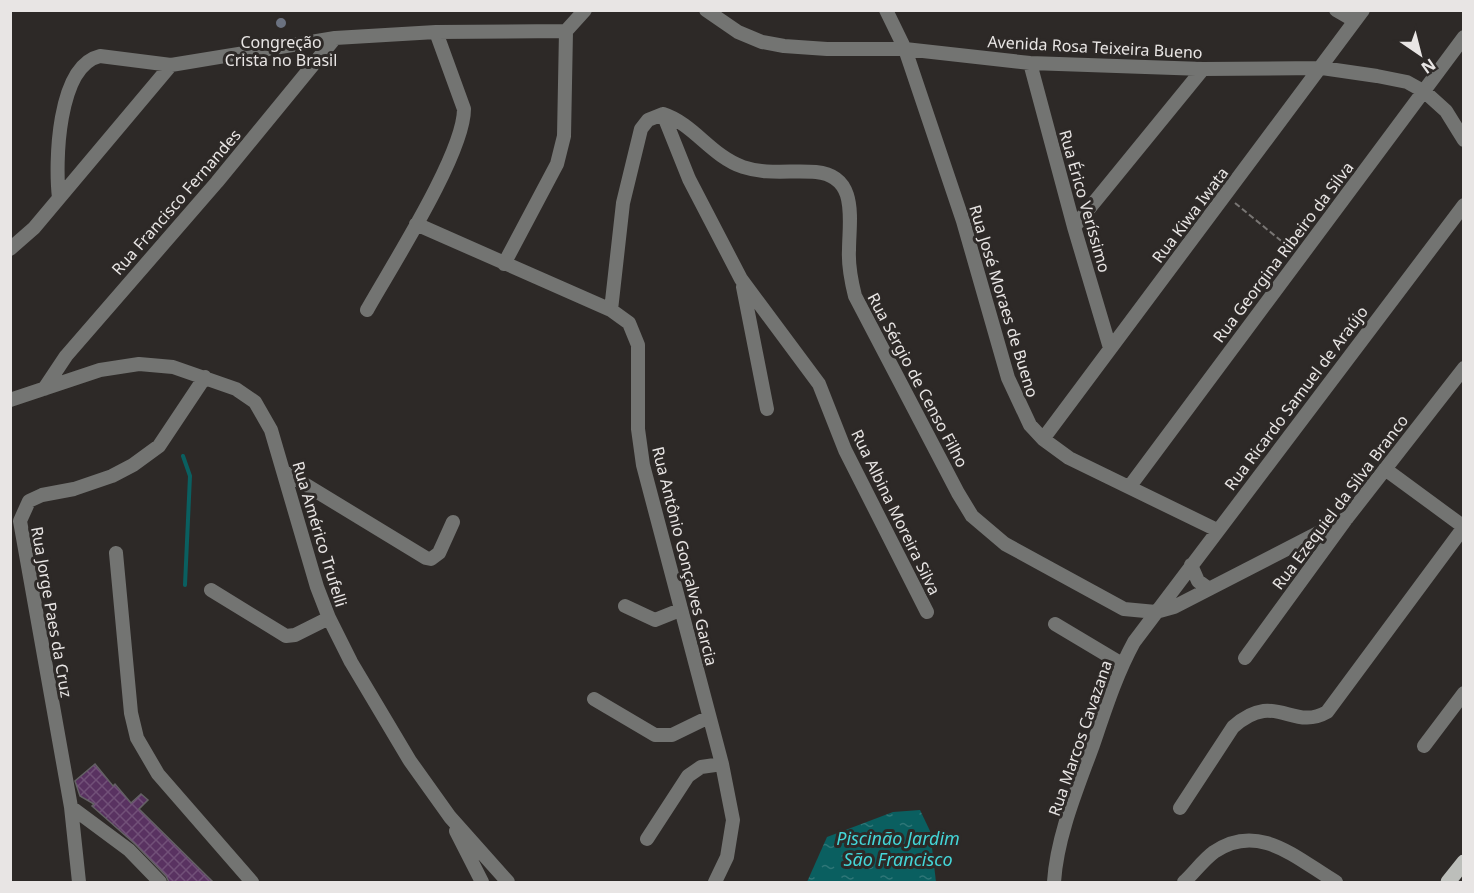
<svg xmlns="http://www.w3.org/2000/svg" width="1474" height="893" viewBox="0 0 1474 893" font-family="'Noto Sans',sans-serif">
  <style>
    .water { fill: url(#water-ripples) }
    .lines { fill: none; stroke-linecap: round; stroke-linejoin: round }
    .stream { stroke: #0a5f60; stroke-width: 4 }
    .building { fill: url(#building-cross-hatch); stroke: #646165; stroke-width: 1.5 }
    .path { stroke: #797674; stroke-width: 2; stroke-dasharray: 6 3; stroke-linecap: butt }
    .minor { stroke: #737472; stroke-width: 14 }
    .major { stroke: #bcbeba; stroke-width: 15 }
    .worship-dot { fill: #6b7280; stroke: #2d2927; stroke-width: 2 }
    .labels { text-anchor: middle; dominant-baseline: central; stroke-width: 6; stroke-linejoin: round; paint-order: stroke }
    .poi-label { font-size: 16px; fill: #e8e5e4; stroke: #2d2927 }
    .street-label { font-size: 16px; fill: #e8e5e4; stroke: #2d2927 }
    .water-label { font-size: 18px; font-style: italic; fill: #44d6d8; stroke: #2d2927 }
  </style>
  <defs>
    <pattern id="water-ripples" width="26" height="14" patternUnits="userSpaceOnUse" patternTransform="scale(1.5)"><rect width="26" height="14" fill="#0a5f60"/><path d="M2 4q2-2 4 0t4 0M15 11q2-2 4 0t4 0" fill="none" stroke="#2e7677"/></pattern>
    <pattern id="building-cross-hatch" width="8" height="8" patternUnits="userSpaceOnUse" patternTransform="scale(1.5)"><rect width="8" height="8" fill="#593261"/><path d="M0 0l8 8M0 8l8-8" fill="none" stroke="#715078"/></pattern>
  </defs>
  <rect width="100%" height="100%" fill="#2d2927"/>
  <path class="water" d="M920 810 930 831 936 882H807L827 837 893 812Z"/>
  <g class="lines">
    <path class="stream" d="M183 456 190 476 185 585"/>
  </g>
  <path class="building" d="M95 764 113 786 115 784 131 803 141 794 148 800 139 809 213 882H169L166 876 135 844 92 806 94 804 80 796 75 781Z"/>
  <g class="lines">
    <path class="path" d="M1235 203 1291 249"/>
    <path class="minor" d="M706 10 738 32 762 42 784 46 827 49H905L1030 63 1203 69 1322 68 1377 76 1407 82 1425 92 1446 111 1464 140
      M886 10 905 49 963 221 1008 378 1030 425 1043 439 1069 458 1217 530
      M1336 10 1355 21
      M1030 63 1074 227 1110 348
      M663 114 689 179 741 279 819 384 845 450 927 612
      M59 198C55 163 57 66 100 56L171 65 335 38 436 32 566 31 585 10
      M416 224 611 310 629 323 638 345V429L643 465 722 764 733 820 727 857 715 882
      M1074 227 1203 69
      M10 249 34 228 171 65
      M504 264 557 164 564 136 566 31
      M743 287 767 409
      M367 310C391 267 464 154 464 109L436 32
      M611 310 623 203 641 129 648 120 663 114C694 124 711 156 743 167 767 175 791 170 816 172 859 176 849 221 849 250 848 266 851 280 855 296L958 493 972 516 1005 544 1124 609 1156 612 1174 607 1347 518
      M44 389 66 356 217 182 335 38
      M10 400 100 370 139 364 173 367 236 389 255 402 271 430 317 587 329 618 351 662 410 761 450 817 508 882
      M1043 439 1363 10
      M283 471 426 558 431 559 439 553 453 522
      M1130 486 1464 37
      M116 553 131 713 137 738 158 774 252 882
      M1191 565 1198 581 1209 589
      M211 590 286 636 295 635 329 618
      M625 606 655 620 680 610
      M1055 624 1122 664
      M1245 658 1347 518 1464 368
      M594 699 655 735H672L709 717
      M1424 746 1464 693
      M71 807 129 850 160 882
      M1180 808 1233 727C1275 689 1292 732 1327 712L1464 527 1385 469
      M456 831 482 882
      M647 839 688 776 701 767 722 764
      M79 882 71 807 20 521 29 501 42 495 74 489 112 476 133 465 159 446 205 377
      M1054 882C1057 836 1077 789 1093 745 1105 710 1116 675 1134 642L1464 205
      M1184 882C1194 873 1203 860 1214 852 1259 821 1297 859 1336 882"/>
    <path class="major" d="M1448 882 1464 862"/>
  </g>
  <circle class="worship-dot" cx="281" cy="23" r="6"/>
  <g class="labels">
    <g class="poi-label">
      <text x="281" y="42">Congreção<tspan x="281" dy="18">Crista no Brasil</tspan></text>
    </g>
    <g class="street-label">
      <text transform="translate(1095 47) rotate(3)">Avenida Rosa Teixeira Bueno</text>
      <text transform="translate(1085 201) rotate(74)">Rua Érico Veríssimo</text>
      <text transform="translate(176 202) rotate(-49)">Rua Francisco Fernandes</text>
      <text transform="translate(1190 215) rotate(-53)">Rua Kiwa Iwata</text>
      <text transform="translate(1283 252) rotate(-53)">Rua Georgina Ribeiro da Silva</text>
      <text transform="translate(1004 301) rotate(73)">Rua José Moraes de Bueno</text>
      <text transform="translate(918 380) rotate(62)">Rua Sérgio de Censo Filho</text>
      <text transform="translate(1296 398) rotate(-53)">Rua Ricardo Samuel de Araújo</text>
      <text transform="translate(1340 502) rotate(-53)">Rua Ezequiel da Silva Branco</text>
      <text transform="translate(896 512) rotate(64)">Rua Albina Moreira Silva</text>
      <text transform="translate(320 534) rotate(73)">Rua Américo Trufelli</text>
      <text transform="translate(685 556) rotate(76)">Rua Antônio Gonçalves Garcia</text>
      <text transform="translate(52 612) rotate(80)">Rua Jorge Paes da Cruz</text>
      <text transform="translate(1080 738) rotate(-71)">Rua Marcos Cavazana</text>
    </g>
    <g class="water-label">
      <text x="898" y="838">Piscinão Jardim<tspan x="898" dy="21">São Francisco</tspan></text>
    </g>
  </g>
  <rect width="1474" height="893" fill="none" stroke="#e8e5e4" stroke-width="24"/>
  <g transform="translate(1420 54) rotate(145)" stroke="#2d2927" stroke-width="4.5" paint-order="stroke">
  <path d="M0-4.5L10 22L0 15L-10 22Z" fill="#e8e5e4"/>
  <text y="-9" font-size="16" font-weight="bold" text-anchor="middle" fill="#e8e5e4">N</text>
  </g>
</svg>
